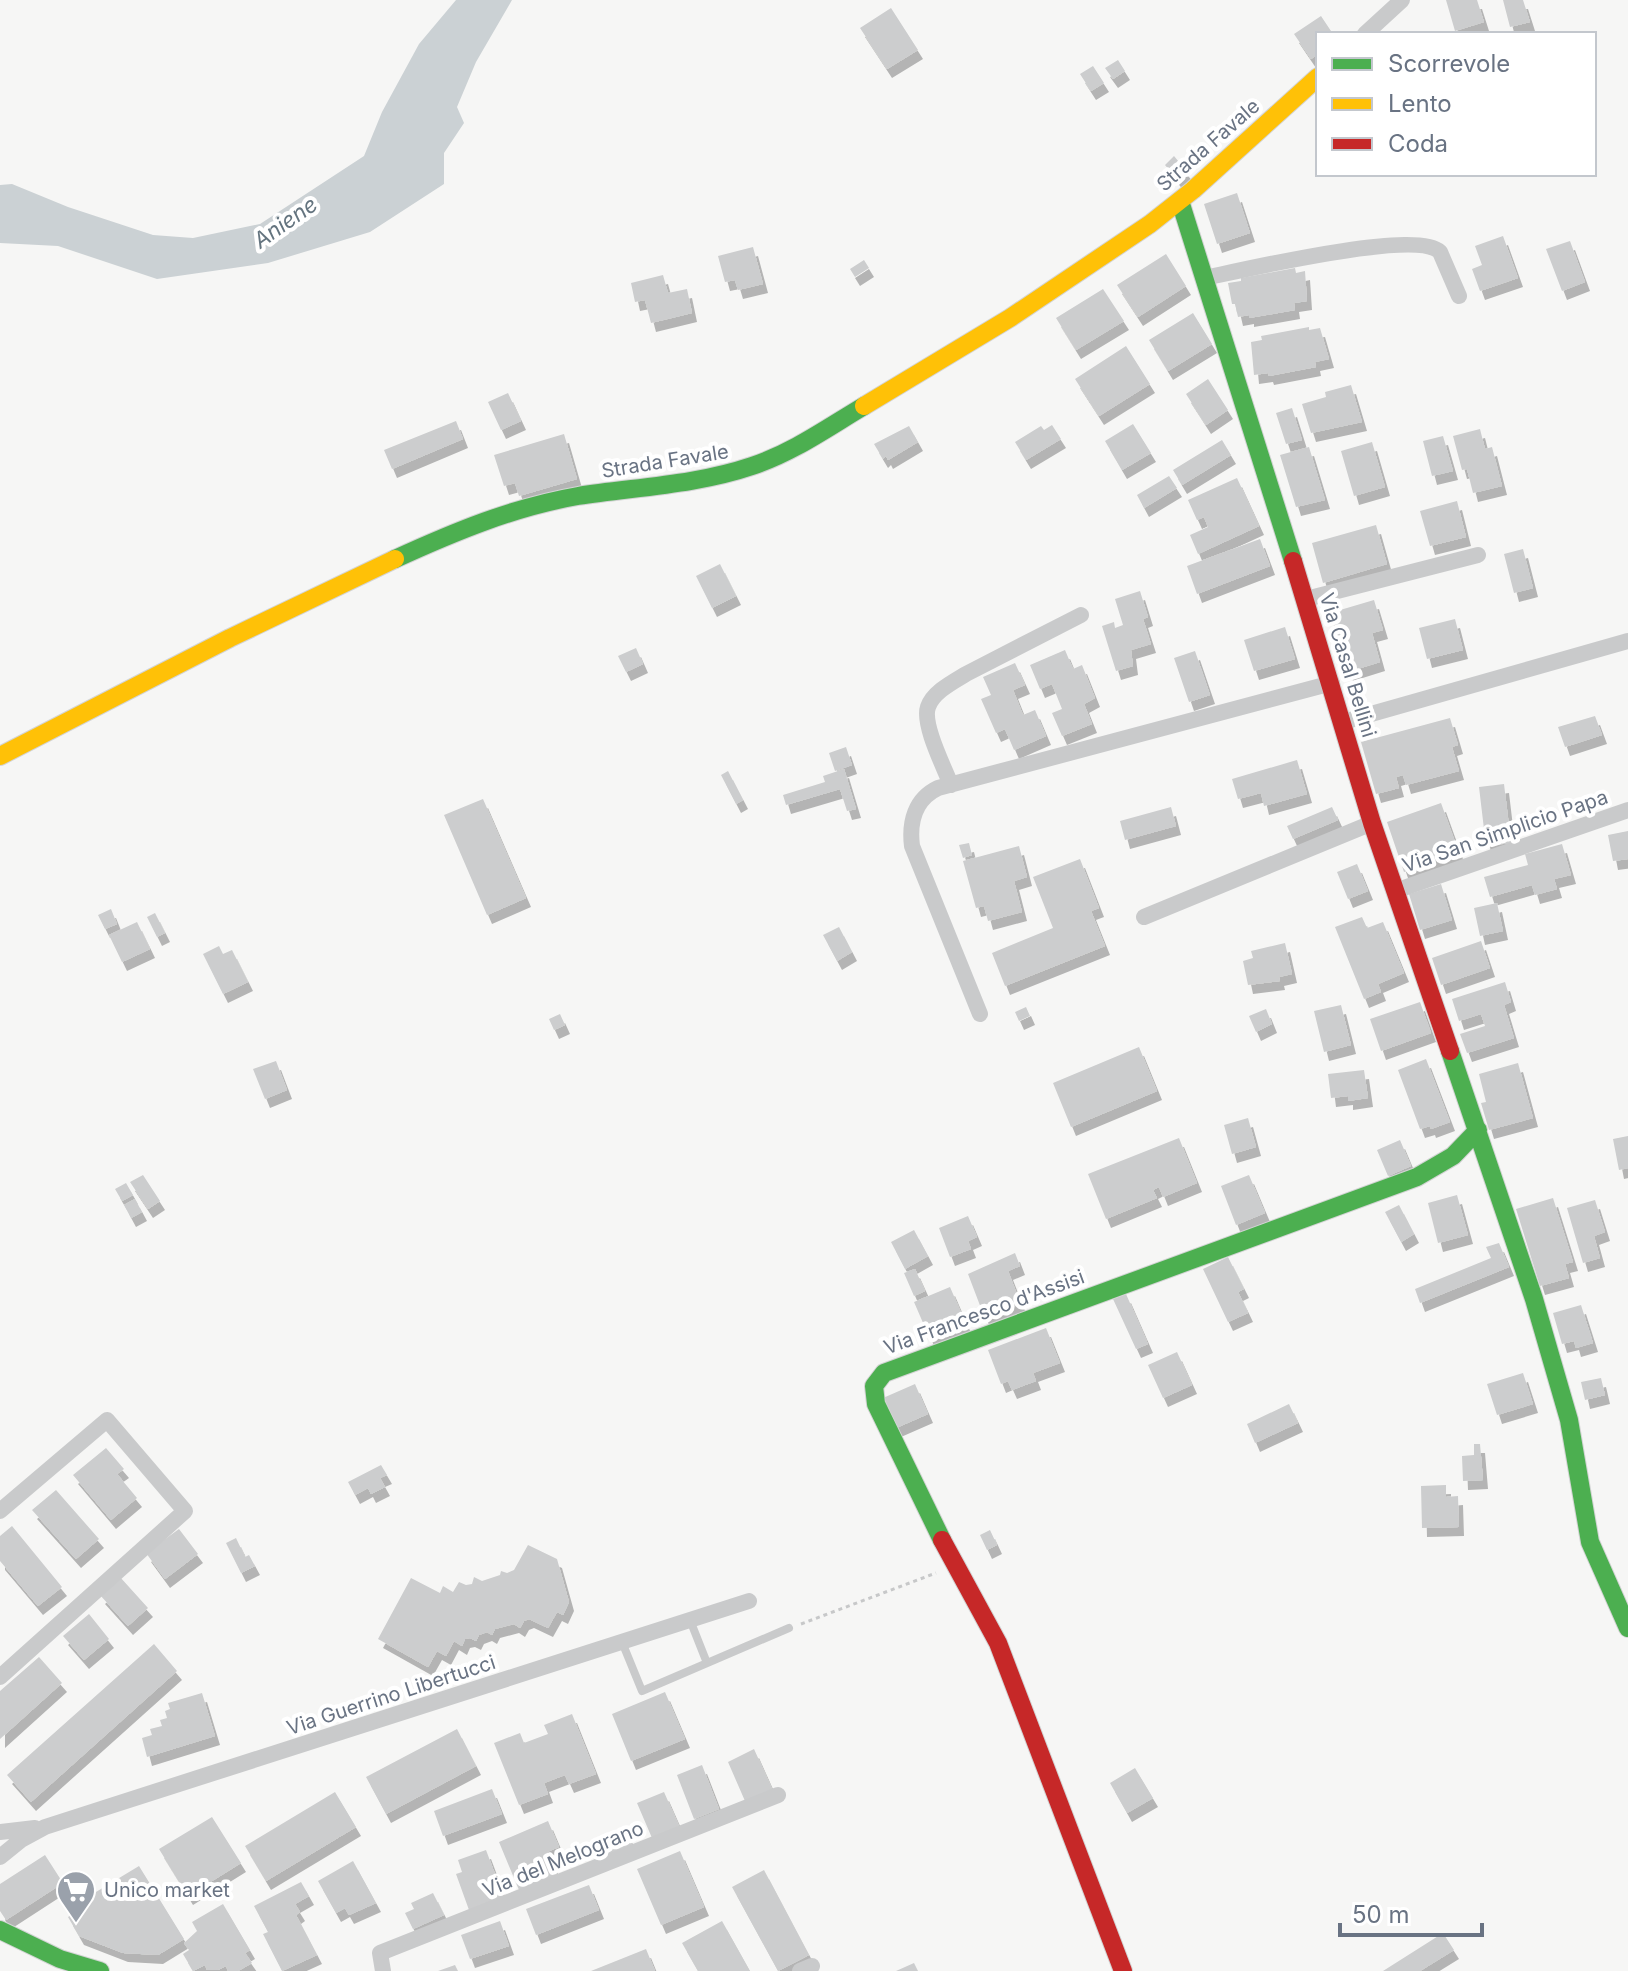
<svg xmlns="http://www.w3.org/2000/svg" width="1628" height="1971" viewBox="0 0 1628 1971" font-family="Inter,sans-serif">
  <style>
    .water { fill: #cbd1d4 }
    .building { fill: #cccdce; filter: url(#shadow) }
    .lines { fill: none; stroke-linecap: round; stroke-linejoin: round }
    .fast-casing { stroke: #d3d4d4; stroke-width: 20 }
    .slow-casing { stroke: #d3d4d4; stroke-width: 20 }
    .jam-casing { stroke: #d3d4d4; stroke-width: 20 }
    .path { stroke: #c7c8c9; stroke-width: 3; stroke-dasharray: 4 4; stroke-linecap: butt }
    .lane { stroke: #c9cacb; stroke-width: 8 }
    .street { stroke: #c9cacb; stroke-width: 16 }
    .fast { stroke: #4caf50; stroke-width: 18 }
    .slow { stroke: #ffc107; stroke-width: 18 }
    .jam { stroke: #c62828; stroke-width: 18 }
    .labels { text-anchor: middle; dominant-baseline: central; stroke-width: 8; stroke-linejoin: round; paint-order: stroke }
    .street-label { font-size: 20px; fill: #697383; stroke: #fff }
    .poi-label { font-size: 20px; fill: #697383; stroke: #fff; text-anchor: start }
    .water-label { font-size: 22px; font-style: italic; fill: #64747f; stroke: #fff }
  </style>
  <defs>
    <filter id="shadow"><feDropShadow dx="5" dy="9" stdDeviation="0" flood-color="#0004"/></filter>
  </defs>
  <rect width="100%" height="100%" fill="#f6f6f5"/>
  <path class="water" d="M456 0H512L476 62 457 107 464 123 444 153V184L370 232 268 263 157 279 58 246 0 243V185L12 184 68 207 153 235 193 238 260 224 364 156 382 112 419 44Z"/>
  <path class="building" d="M1446 0H1477L1484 22 1455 31Z
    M1503 0H1523L1530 22 1510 27Z
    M891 8 918 50 887 69 860 28Z
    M1321 16 1333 34H1318V54L1311 59 1294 34Z
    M1118 60 1125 71 1113 79 1105 68Z
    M1093 66 1104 83 1091 91 1080 74Z
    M1174 156 1189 174 1180 183 1165 165Z
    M1237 193 1250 233 1217 244 1204 204Z
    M1503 236 1518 278 1480 291 1472 269 1482 265 1475 246Z
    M1570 241 1585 282 1562 291 1546 249Z
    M753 247 763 284 738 290 735 280 725 282 718 256Z
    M1166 254 1186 286 1138 317 1117 285Z
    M864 260 869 268 855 277 850 269Z
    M1295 268 1296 273 1305 271 1307 301 1294 303 1295 310 1249 318V315L1238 317 1235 304H1232L1228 283 1241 281V278Z
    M663 275 668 293 687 289 692 313 651 323 645 300 635 302 631 283Z
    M1103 289 1124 321 1076 350 1056 318Z
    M1193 313 1212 344 1168 371 1149 340Z
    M1309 327V330L1320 328 1329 359 1315 362 1316 367 1269 376 1268 373 1254 375 1251 342 1262 340 1261 336Z
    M1126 346 1150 384 1099 416 1075 379Z
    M1208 379 1228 410 1206 425 1186 394Z
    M1351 385 1362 422 1311 433 1302 404 1326 397 1325 392Z
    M508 393 521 421 501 430 488 402Z
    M1292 408 1302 440 1286 444 1276 413Z
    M456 421 463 439 392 469 384 450Z
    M1133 424 1151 453 1122 470 1105 441Z
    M1052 425 1061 439 1026 460 1015 442 1041 426 1044 430Z
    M909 426 918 442 888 460 886 456 883 459 874 444Z
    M1480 429 1485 449 1492 447 1502 486 1473 493 1467 469 1462 470 1453 436Z
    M564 434 577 479 519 496 515 483 504 486 494 455Z
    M1443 436 1453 471 1432 476 1423 441Z
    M1222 440 1231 455 1182 485 1173 470Z
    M1372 442 1385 487 1354 496 1341 451Z
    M1309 447 1325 500 1296 507 1280 455Z
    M1169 476 1177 488 1144 508 1137 495Z
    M1237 478 1259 526 1198 554 1190 535 1208 527 1204 517 1197 520 1188 500Z
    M1457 501 1466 537 1430 546 1420 511Z
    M1376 525 1387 564 1323 583 1312 543Z
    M1260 539 1270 566 1197 594 1187 566Z
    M1523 549 1533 588 1514 593 1504 554Z
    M720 564 736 596 712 608 696 576Z
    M1140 591 1148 617 1143 619 1151 644 1131 650 1133 666 1116 671 1102 626 1114 622 1115 628 1123 625 1115 599Z
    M1374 600 1383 630 1372 633 1380 662 1348 672 1330 613Z
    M1455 619 1463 650 1427 659 1419 628Z
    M1285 627 1295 659 1254 671 1244 640Z
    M636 648 643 664 626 672 618 656Z
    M1065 650 1073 669 1082 665 1095 698 1084 704 1092 724 1062 736 1052 713 1062 709 1052 684 1040 689 1030 665Z
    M1195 651 1210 695 1189 702 1174 658Z
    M1015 663 1025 685 1013 690 1023 715 1035 710 1046 736 1014 750 1005 729 996 733 981 699 991 695 983 677Z
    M1595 716 1602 735 1565 747 1558 727Z
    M1450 718 1458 745 1452 747 1459 771 1406 785 1403 775 1396 777 1399 788 1376 794 1361 742Z
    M846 747 852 765 835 771 829 753Z
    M1297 760 1307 794 1264 806 1261 793 1238 799 1232 779Z
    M844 769 856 809 847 811 840 789 786 805 783 795 825 782 823 776Z
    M728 771 743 800 736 804 721 775Z
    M1504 784 1511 843 1486 846 1479 787Z
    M483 799 526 898 487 915 444 815Z
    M1441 803 1459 853 1404 872 1387 822Z
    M1171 807 1176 826 1125 840 1120 821Z
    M1332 807 1338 820 1293 839 1287 826Z
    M1628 831V859L1613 861 1608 835Z
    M969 843 972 855 963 858 959 845Z
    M1562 844 1571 875 1554 879 1557 889 1535 895 1532 885 1490 897 1484 877 1528 865 1525 854Z
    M1019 846 1027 877 1014 881 1022 912 988 921 984 906 976 908 963 861Z
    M1080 859 1099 908 1091 911 1105 946 1005 986 992 953 1053 928 1033 877Z
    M1357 864 1368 891 1348 899 1337 872Z
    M1441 884 1452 920 1420 930 1409 894Z
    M1497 903 1503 931 1480 936 1474 908Z
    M111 909 117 924 105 929 98 915Z
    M155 913 165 933 157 937 147 917Z
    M1362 917 1367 928 1383 922 1404 973 1378 984 1381 992 1364 999 1335 927Z
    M137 922 150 949 122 962 109 935Z
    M839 927 852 952 837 961 823 935Z
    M1481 941 1490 968 1441 985 1432 958Z
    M1285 943 1292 974 1279 977 1280 981 1248 985 1243 961 1253 958 1251 951Z
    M219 946 223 954 232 950 248 982 223 994 203 954Z
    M1505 982 1511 1002 1504 1005 1514 1038 1467 1053 1460 1034 1485 1026 1481 1014 1459 1021 1452 999Z
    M1420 1002 1431 1033 1381 1051 1370 1019Z
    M1341 1005 1351 1045 1324 1052 1314 1011Z
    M1026 1007 1030 1016 1019 1021 1015 1012Z
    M1266 1009 1272 1024 1256 1032 1249 1016Z
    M560 1014 565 1025 554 1030 549 1019Z
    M1139 1047 1157 1091 1071 1127 1053 1083Z
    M1426 1059 1450 1122 1431 1129 1430 1126 1420 1129 1398 1070Z
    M276 1061 287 1090 265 1099 253 1069Z
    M1518 1063 1533 1118 1489 1130 1481 1103 1486 1102 1479 1074Z
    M1364 1070 1368 1098 1348 1101V1096L1331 1098 1328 1074Z
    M1248 1118 1256 1147 1232 1154 1224 1125Z
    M1628 1136V1168L1619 1170 1613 1139Z
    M1179 1138 1197 1183 1163 1197 1159 1187 1153 1190 1157 1198 1106 1219 1088 1174Z
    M1400 1140 1411 1166 1388 1176 1377 1150Z
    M143 1175 160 1201 148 1209 130 1182Z
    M1249 1175 1265 1213 1236 1225 1221 1186Z
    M126 1183 133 1195 122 1201 115 1189Z
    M1457 1195 1468 1235 1438 1243 1428 1203Z
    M1553 1198 1573 1262 1565 1264 1569 1278 1540 1286 1516 1209Z
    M135 1199 142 1212 131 1218 124 1205Z
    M1595 1200 1605 1232 1594 1236 1600 1258 1583 1263 1567 1208Z
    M1399 1205 1414 1234 1401 1242 1385 1212Z
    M968 1216 977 1237 968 1241 971 1249 950 1257 939 1228Z
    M914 1230 928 1256 905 1269 891 1242Z
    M1499 1243 1509 1267 1420 1303 1415 1289 1491 1258 1486 1247Z
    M1015 1253 1020 1266 1008 1271 1020 1302 984 1316 968 1274Z
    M1228 1257 1244 1289 1238 1292 1248 1313 1228 1322 1203 1269Z
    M915 1269 925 1291 914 1296 904 1273Z
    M950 1287 966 1324 930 1339 914 1302Z
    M1126 1294 1148 1344 1136 1349 1113 1299Z
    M1581 1305 1593 1343 1576 1348 1574 1341 1562 1344 1553 1313Z
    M1046 1328 1060 1363 1033 1373 1036 1381 1012 1390 1008 1381 1001 1384 988 1350Z
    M1177 1352 1192 1385 1163 1398 1148 1365Z
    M1523 1373 1533 1404 1497 1415 1487 1384Z
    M1601 1378 1605 1395 1585 1400 1581 1382Z
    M915 1384 928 1414 896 1428 883 1398Z
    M1289 1404 1298 1423 1255 1443 1247 1424Z
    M1474 1444H1480L1483 1480 1463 1481 1462 1456 1474 1455Z
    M106 1448 124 1469 117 1474 137 1498 111 1520 73 1475Z
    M381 1465 387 1475 380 1478 385 1487 371 1494 368 1488 355 1495 348 1482Z
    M1446 1485V1497L1458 1496 1459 1527 1422 1528 1421 1486Z
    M56 1490 99 1539 76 1559 32 1510Z
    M12 1526 62 1587 38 1606 0 1561V1536Z
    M179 1529 198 1554 165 1579 146 1553Z
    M990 1530 997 1545 987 1550 980 1535Z
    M236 1538 245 1557 249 1555 255 1566 241 1573 226 1543Z
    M528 1545 557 1559 569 1602 563 1615 557 1612 548 1628 529 1619 524 1621 520 1628 514 1624 495 1629 492 1635 487 1632 479 1635 476 1641 470 1638 465 1639 462 1646 454 1641 446 1656 437 1651 428 1667 378 1639 411 1578 440 1593 443 1586 453 1592 459 1582 466 1585 472 1584 474 1577 482 1581 500 1575 501 1571 507 1573 514 1570Z
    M120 1577 148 1608 128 1626 100 1595Z
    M89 1614 109 1639 84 1660 63 1636Z
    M154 1644 177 1671 31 1802 7 1775Z
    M39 1657 62 1683 0 1739V1691Z
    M665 1692 685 1739 631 1761 612 1714Z
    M202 1693 215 1736 147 1757 142 1738 152 1735 150 1729 162 1726 160 1720 167 1718 165 1711 170 1709 168 1703Z
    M572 1714 596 1774 569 1784 565 1775 544 1783 548 1794 519 1805 494 1743 520 1733 524 1743 548 1734 544 1725Z
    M457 1729 476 1766 386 1814 366 1777Z
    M754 1749 772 1789 745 1801 728 1762Z
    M702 1765 719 1809 694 1819 677 1775Z
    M1135 1768 1153 1798 1127 1813 1110 1783Z
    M492 1789 502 1814 443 1836 434 1811Z
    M335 1792 356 1827 266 1881 245 1846Z
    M664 1792 679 1826 652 1838 637 1803Z
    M212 1817 241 1863 188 1896 159 1849Z
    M548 1821 559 1847 547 1852 557 1874 519 1890 499 1842Z
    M626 1831 632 1845 602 1857 596 1843Z
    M486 1850 504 1898 469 1910 456 1874 462 1872 458 1860Z
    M680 1851 704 1907 661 1925 637 1869Z
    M45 1855 63 1883 6 1920 0 1911V1884Z
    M353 1861 376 1903 349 1915 345 1908 336 1913 318 1881Z
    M139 1866 184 1939 158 1955 123 1953 79 1936 68 1917 88 1904 86 1898Z
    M764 1870 809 1955 778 1971 732 1887Z
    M301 1882 309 1896 295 1904 300 1912 296 1915 317 1955 282 1971 263 1934 268 1932 254 1906Z
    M589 1885 599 1910 536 1935 526 1909Z
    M433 1893 444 1915 413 1929 405 1913 414 1909 411 1903Z
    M223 1904 250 1950 245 1953 252 1963 238 1971H228L226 1966 218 1970H207L205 1965 193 1971 183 1954 189 1950 184 1943 197 1931 192 1922Z
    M500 1921 509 1946 470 1959 461 1935Z
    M722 1921 750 1971H698L682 1943Z
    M1443 1933 1454 1950 1420 1971H1383Z
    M646 1949 655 1971H591Z
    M914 1963 918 1971H896Z
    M455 1965 458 1971H438Z"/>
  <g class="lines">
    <g class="fast-casing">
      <path id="fast" d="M1180 201 1293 561
        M395 559C454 532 514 507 578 496 636 487 696 485 752 466 792 453 827 428 864 406
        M1450 1051 1534 1299 1569 1420 1590 1542 1628 1628
        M942 1540 876 1404 874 1386 884 1373 1417 1177 1453 1156 1478 1130
        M0 1930 60 1959 100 1971"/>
    </g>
    <g class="slow-casing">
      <path id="slow" d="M864 406 1010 318 1150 224 1193 190 1318 77
        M0 756 230 638 395 559"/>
    </g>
    <g class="jam-casing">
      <path id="jam" d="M1293 561 1372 823 1450 1051
        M942 1540 998 1643 1123 1971"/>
    </g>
    <path class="path" d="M801 1624 936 1573"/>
    <path class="lane" d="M690 1620 707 1663
      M622 1642 642 1691 789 1628"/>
    <path class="street" d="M1365 34 1402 0
      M1205 278C1243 270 1416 229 1440 252L1459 296
      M1306 599 1478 555
      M1343 722 1628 641
      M951 785C944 767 922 724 928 707 933 692 953 682 966 674L1081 615
      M1395 891 1628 810
      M1144 917 1372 823
      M980 1014 912 846C909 822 915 799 938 788L1332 683
      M0 1511 107 1420 185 1511 0 1677
      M0 1832 35 1828
      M0 1857 21 1840 45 1827 749 1601
      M383 1971 380 1953 778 1795
      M800 1971 812 1966"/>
    <use href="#fast" class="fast"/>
    <use href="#slow" class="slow"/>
    <use href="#jam" class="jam"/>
  </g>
  <defs>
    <g id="supermarket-pin" transform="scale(2)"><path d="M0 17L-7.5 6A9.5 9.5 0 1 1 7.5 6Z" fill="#9aa1ab" stroke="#fff"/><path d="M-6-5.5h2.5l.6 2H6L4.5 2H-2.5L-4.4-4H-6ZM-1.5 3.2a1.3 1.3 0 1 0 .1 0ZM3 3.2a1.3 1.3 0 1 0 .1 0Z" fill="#fff"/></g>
  </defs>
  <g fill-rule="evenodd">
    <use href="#supermarket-pin" x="76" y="1890"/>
  </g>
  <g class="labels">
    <g class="street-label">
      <text transform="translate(1208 145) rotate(-41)">Strada Favale</text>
      <text transform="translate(665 461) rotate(-9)">Strada Favale</text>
      <text transform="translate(1348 665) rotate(73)">Via Casal Bellini</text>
      <text transform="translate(1505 831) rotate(-19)">Via San Simplicio Papa</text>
      <text transform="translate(984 1312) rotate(-20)">Via Francesco d'Assisi</text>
      <text transform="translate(391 1695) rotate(-18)">Via Guerrino Libertucci</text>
      <text transform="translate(563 1859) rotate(-22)">Via del Melograno</text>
    </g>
    <g class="poi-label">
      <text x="104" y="1890">Unico market</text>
    </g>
    <g class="water-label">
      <text transform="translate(285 222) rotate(-35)">Aniene</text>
    </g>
  </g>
  <rect x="1316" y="32" width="280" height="144" fill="#ffffff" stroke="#c3c7cd" stroke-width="2"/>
  <rect x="1332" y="58" width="40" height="12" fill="#4caf50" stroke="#c3c7cd" stroke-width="2"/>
  <text x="1388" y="72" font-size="24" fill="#697383">Scorrevole</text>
  <rect x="1332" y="98" width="40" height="12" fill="#ffc107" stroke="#c3c7cd" stroke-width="2"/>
  <text x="1388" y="112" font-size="24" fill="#697383">Lento</text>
  <rect x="1332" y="138" width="40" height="12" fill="#c62828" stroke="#c3c7cd" stroke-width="2"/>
  <text x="1388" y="152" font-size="24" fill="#697383">Coda</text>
  <path d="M1340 1923v12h142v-12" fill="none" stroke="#697383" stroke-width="4"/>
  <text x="1352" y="1923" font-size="24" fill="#697383" stroke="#ffffff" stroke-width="6" paint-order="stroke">50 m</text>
</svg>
